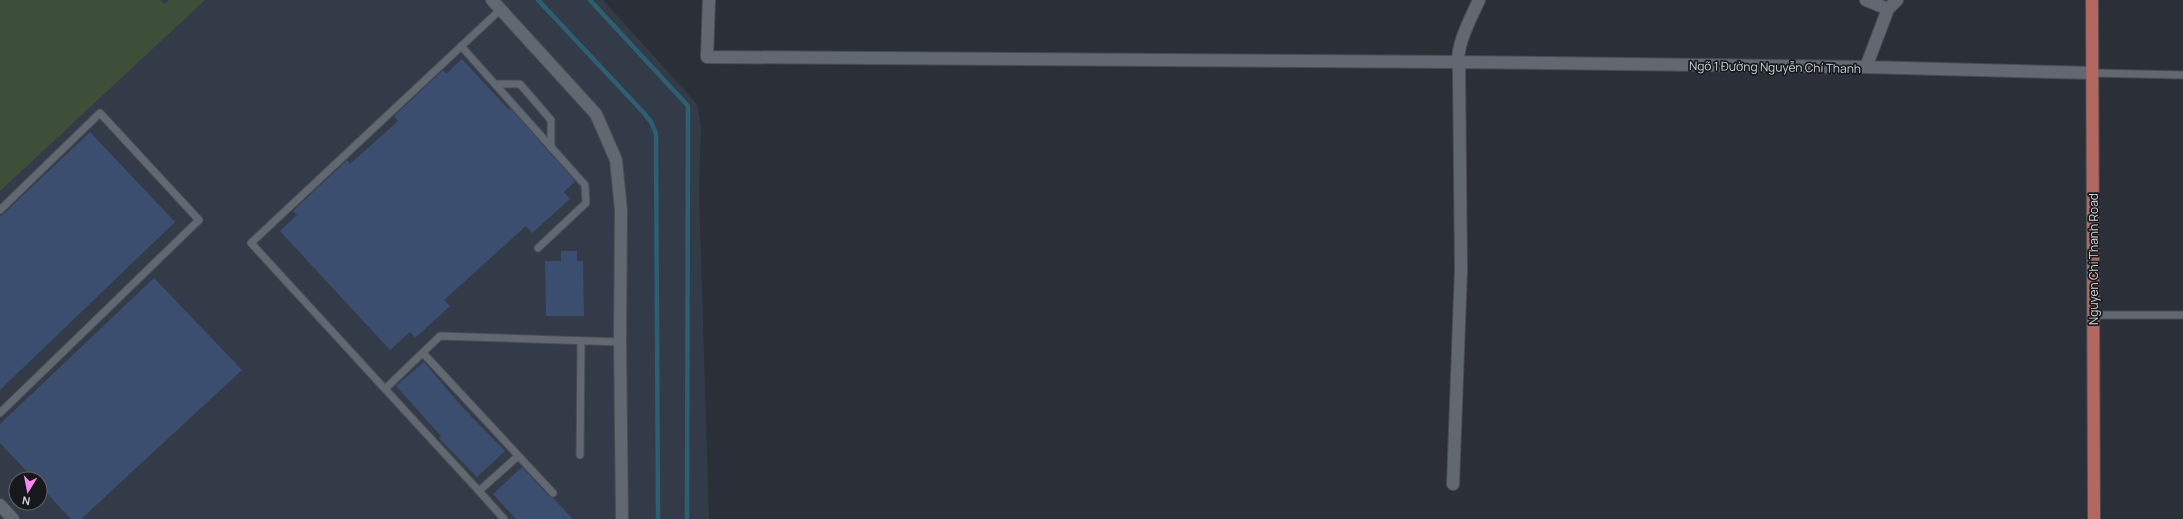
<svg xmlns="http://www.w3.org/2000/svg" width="2183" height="519" viewBox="0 0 2183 519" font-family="Manrope,sans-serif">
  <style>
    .built { fill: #333b48; fill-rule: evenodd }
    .green { fill: #3d4f38 }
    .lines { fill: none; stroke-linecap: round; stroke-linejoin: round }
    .stream { stroke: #2d5e71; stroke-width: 4.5 }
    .building { fill: #3c4e70 }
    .lane-casing { stroke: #494d53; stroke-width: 9 }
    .street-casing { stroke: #494d53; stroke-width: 14 }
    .secondary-casing { stroke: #494d53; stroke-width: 14 }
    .primary-casing { stroke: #494d53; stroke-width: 14 }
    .lane { stroke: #626871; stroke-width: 7 }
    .street { stroke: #626871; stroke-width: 12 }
    .secondary { stroke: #626871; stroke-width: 12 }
    .primary { stroke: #b36761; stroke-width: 12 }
    .labels { text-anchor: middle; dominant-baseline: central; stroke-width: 3.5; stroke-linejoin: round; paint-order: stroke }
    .street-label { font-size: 12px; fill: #d2d5da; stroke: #16181c }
  </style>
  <rect width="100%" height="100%" fill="#2b3038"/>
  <path class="built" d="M0 0H603L697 104 701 127 699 192 709 519H0ZM16 479H40V503H16Z"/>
  <path class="green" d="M0 0H160L164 4 169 0H205L0 191Z"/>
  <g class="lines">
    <path class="stream" d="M538 0 643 112 651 122 656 134 658 519
      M590 0 688 106 687 519"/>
  </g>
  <path class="building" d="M462 59 509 110 510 108 575 181 564 192 570 199 532 233 526 226 444 300 450 306 415 338 410 332 390 350 280 231 297 215 293 211 347 160 350 164 398 121 394 116 443 70 446 74Z
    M90 132 175 222 0 390V217Z
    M561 251H577V261H583L584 316H546L545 261H561Z
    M154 278 242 370 81 519H71L40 486V479H34L0 443V424Z
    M424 362 462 407 505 451 477 477 439 438 441 436 396 386Z
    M522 467 549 496 553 498 573 519H516L493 494Z"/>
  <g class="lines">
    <g class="lane-casing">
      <path id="lane" d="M501 9 251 243 385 389 440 336 620 342
        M461 46 585 185 586 203 538 248
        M2093 73 2183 75
        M495 84H520L551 120V147
        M0 210 100 113 199 220 0 413
        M2093 315H2183
        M423 353 553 493
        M385 389 479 491
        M580 455 581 341
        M504 519 479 491 518 456"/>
    </g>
    <g class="street-casing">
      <path id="street" d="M492 0 596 114 616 160 621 210 620 342 622 519
        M709 0 707 57 1457 62 1866 67 2093 73
        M1866 0 1888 9
        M1866 67 1888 9 1897 0
        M1453 484 1461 269 1459 70C1454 48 1470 20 1479 0"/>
    </g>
    <g class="secondary-casing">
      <path id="secondary" d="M0 505 13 519"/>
    </g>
    <g class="primary-casing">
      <path id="primary" d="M2092 0 2094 519"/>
    </g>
    <use href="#lane" class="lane"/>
    <use href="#street" class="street"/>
    <use href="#secondary" class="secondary"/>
    <use href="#primary" class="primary"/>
  </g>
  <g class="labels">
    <g class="street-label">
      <text transform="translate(1775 67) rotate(1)">Ngõ 1 Đường Nguyễn Chí Thanh</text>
      <text transform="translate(2093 259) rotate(-90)">Nguyen Chi Thanh Road</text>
    </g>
  </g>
  <g transform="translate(28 491) rotate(190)"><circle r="19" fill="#16181c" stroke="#616468"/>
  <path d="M0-3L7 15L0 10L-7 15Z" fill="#f689ed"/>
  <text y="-6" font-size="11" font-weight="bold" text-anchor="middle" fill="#d2d5da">N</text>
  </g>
</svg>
